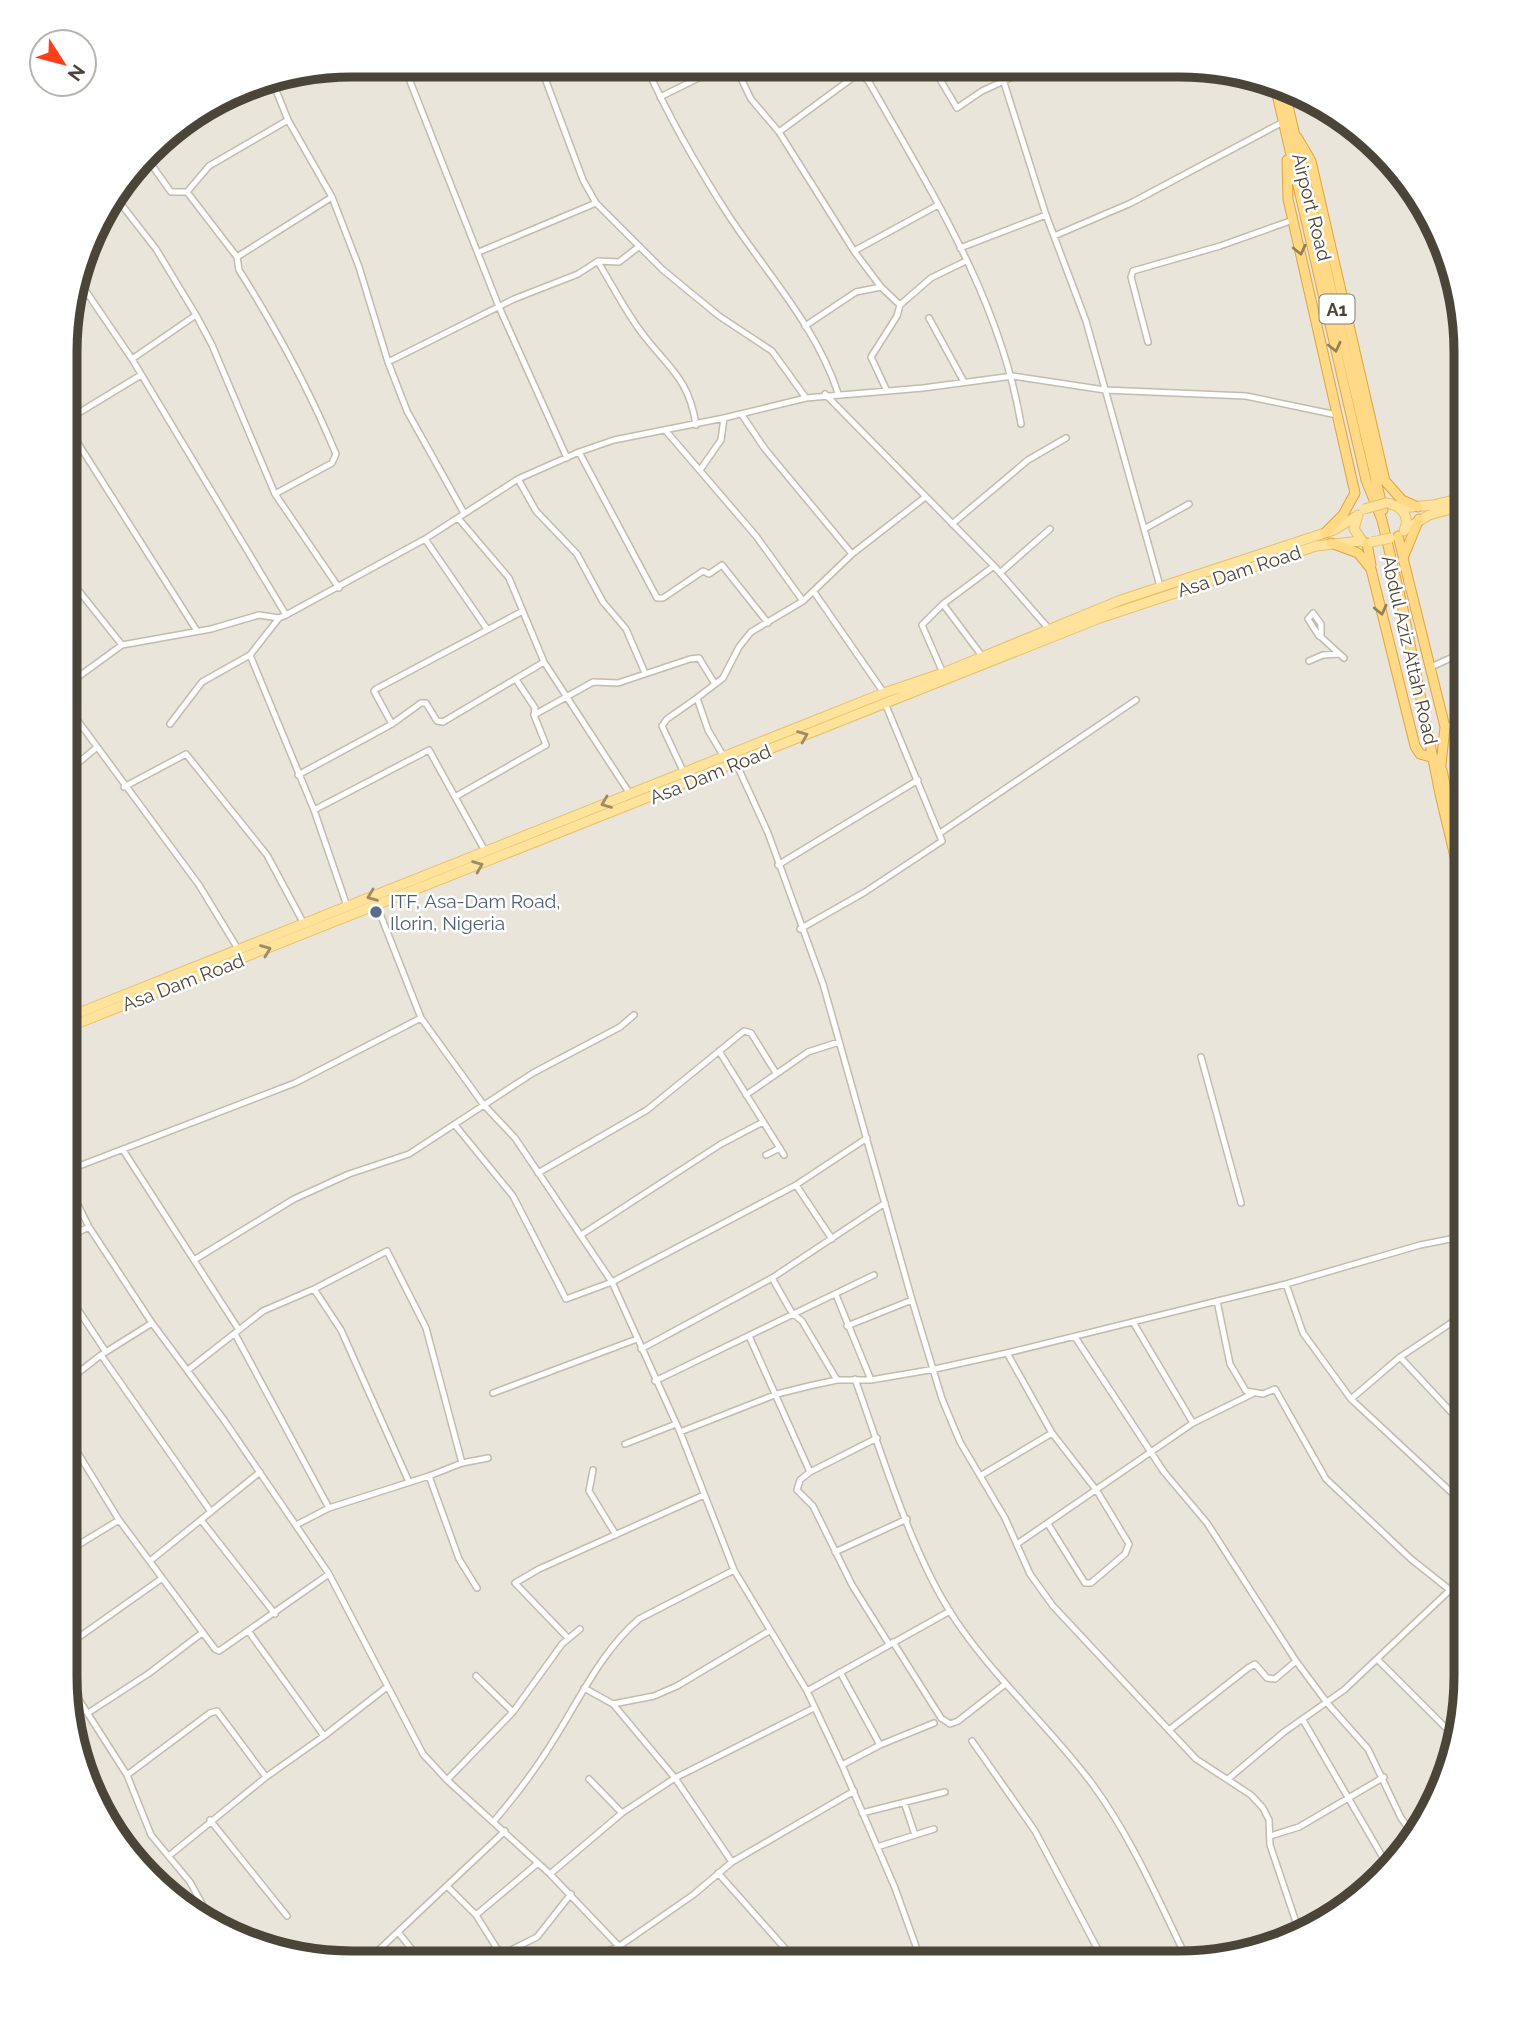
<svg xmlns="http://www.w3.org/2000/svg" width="1531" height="2028" viewBox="0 0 1531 2028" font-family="Raleway,sans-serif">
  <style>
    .residential { fill: #eae5da }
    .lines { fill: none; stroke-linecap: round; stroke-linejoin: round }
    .minor-casing { stroke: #c2bbae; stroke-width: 8 }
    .primary-casing { stroke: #e6c16a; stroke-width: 11 }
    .trunk-casing { stroke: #e0a43c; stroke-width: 11 }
    .minor { stroke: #fff; stroke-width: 5 }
    .primary { stroke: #ffe39c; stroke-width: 9 }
    .trunk { stroke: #ffd985; stroke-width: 9 }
    .primary-bridge-casing { stroke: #e6c16a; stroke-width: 11; stroke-linecap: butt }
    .primary-bridge { stroke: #ffe39c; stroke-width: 9 }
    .oneway { stroke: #938057 }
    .oneway2 { stroke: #9c8c66 }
    .service-dot { fill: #5c6f8a; stroke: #fff; stroke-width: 2.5 }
    .labels { text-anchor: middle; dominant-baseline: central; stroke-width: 5; stroke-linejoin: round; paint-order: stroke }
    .shield { fill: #fff; stroke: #817c74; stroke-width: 2 }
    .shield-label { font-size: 18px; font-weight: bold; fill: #4b4439 }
    .street-label { font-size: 19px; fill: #4b4439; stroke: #fff }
    .service-label { font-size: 19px; fill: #4e5e75; stroke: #fff; text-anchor: start }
    .rim { fill: none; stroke: #4b4439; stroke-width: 9 }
  </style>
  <rect width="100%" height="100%" fill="#f6f3ec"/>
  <path class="residential" d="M352 65 1217 67 1339 113 1395 163 1436 225 1466 352V1695L1451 1768 1418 1835 1369 1892 1306 1933 1179 1963 315 1961 192 1915 136 1866 95 1803 65 1676 67 314 103 209 163 136 260 80Z"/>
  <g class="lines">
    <g class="minor-casing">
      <path id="minor" d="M540 65 583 180 596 203 663 270 719 316 772 351 806 398
        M646 66C669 118 698 168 729 216 767 274 816 326 838 393
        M735 66 751 99 779 132 854 251 881 287 900 305 931 278 966 261
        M854 66 869 82C931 191 1000 299 1021 424
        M932 66 957 108 982 91 1034 67
        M999 67 1046 215 1086 321 1160 586
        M406 71 499 307 567 458
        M271 78 288 120 332 197 359 267 388 362 407 411 464 513
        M660 97 723 66
        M779 132 859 73
        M146 157 171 192H187
        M114 195 156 249 196 315 212 345 275 494 339 588
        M1054 236 1131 203 1283 122
        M960 248 1046 215
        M854 251 938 205
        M479 252 596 203
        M237 257 332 197
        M598 262C613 286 627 315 645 337 671 370 689 380 696 425
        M79 281 132 359 286 615
        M929 318 964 382
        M805 326 856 292 881 287
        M1148 342 1131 277 1133 271 1220 246 1293 220
        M132 359 196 315
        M388 362 514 299 578 274 598 261 619 262 637 248
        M886 389 871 357 897 316 900 305
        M825 394 994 566 1049 629
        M742 415 765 449 852 554
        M67 420 141 375
        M67 426 197 631
        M666 431 756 536 803 601
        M579 452 657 598H663L703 571 709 574 722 565 768 623
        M700 470 721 440 724 418
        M518 479 536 511 577 554 603 602 626 629 645 673
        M275 494 332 463 336 454C309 389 277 330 239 270L237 257 187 192 209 166 288 120
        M458 518 509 578 544 662 630 794
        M952 524 1028 460 1066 438
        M1144 529 1189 504
        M425 539 487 629
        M1001 572 1050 529
        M67 576 122 645
        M814 592 884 693
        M943 604 982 656
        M279 618 250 655 314 810 347 906
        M1321 637V624L1313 613 1308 619 1319 636 1321 637 1344 658
        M1309 661 1323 655 1339 654
        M1429 668 1466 651
        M943 673 922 625 943 604 994 566
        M67 685 122 645 211 629 259 615 279 618 286 615 425 539 518 479 579 452 614 440 724 418 806 398 923 388 1013 376 1105 390 1246 396 1337 415
        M67 706 199 885 238 949
        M534 715 593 682 618 683 690 659 699 658 715 684
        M170 724 202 682 250 655
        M392 724 374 691 376 689 521 612
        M1445 727 1466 721
        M724 757 708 730 697 698 723 678 739 647 751 632 803 601 852 554 924 498
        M736 763 768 833 823 984 912 1300 942 1399 960 1442 1005 1518 1030 1574 1053 1606 1196 1759 1251 1795 1263 1808 1269 1820 1270 1845 1298 1928
        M66 773 96 748
        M684 773 662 726 667 719 697 698
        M298 775 392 724 421 703H426L437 721 443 722 544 662
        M124 787 186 754 267 855 304 924
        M455 797 546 745 534 715 535 708 517 681
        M1450 808 1466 804
        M314 810 429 750 485 851
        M940 833 1136 700
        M778 865 918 780
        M377 906 421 1018 483 1104 515 1138 612 1282 680 1432 734 1570 807 1691 842 1765 895 1888 922 1963
        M800 929 865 892 942 841 885 703
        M719 1051 784 1155
        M1201 1057 1241 1203
        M746 1095 808 1052 839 1042
        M455 1125 513 1196 566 1299 612 1282 796 1185 867 1138
        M123 1150 239 1330
        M766 1155 780 1148
        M66 1171 295 1083 421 1018
        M538 1173 647 1110 744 1031 751 1033 776 1073
        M66 1181 89 1227 152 1323 224 1420 329 1574 423 1754 447 1780 550 1874 634 1962
        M796 1185 832 1239
        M581 1235 721 1144 763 1122
        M66 1238 89 1227
        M194 1260 294 1199 349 1174 409 1154 533 1073 620 1027 634 1015
        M772 1278 792 1313 802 1321 837 1380
        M1286 1284 1303 1333 1351 1399 1466 1506
        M314 1289 341 1330 409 1482
        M65 1290 106 1352
        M836 1295 871 1380
        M1217 1301 1230 1364 1246 1391 1263 1394 1275 1389 1326 1479 1411 1559 1450 1590
        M1133 1322 1193 1423
        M847 1326 912 1300
        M235 1334 329 1508
        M749 1336 810 1472
        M1075 1337 1164 1472 1207 1523 1296 1661 1328 1704 1368 1749 1401 1818 1407 1826 1420 1831
        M641 1349 772 1278 885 1203
        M1007 1353 1052 1433 1097 1491 1129 1544 1125 1554 1091 1583H1085L1048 1524
        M101 1355 211 1512
        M1400 1357 1466 1428
        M188 1370 263 1311 314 1289 387 1251 426 1328 462 1463
        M855 1379C881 1451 909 1546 949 1610 989 1674 1048 1724 1093 1785 1131 1837 1158 1899 1186 1957
        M655 1381 874 1275
        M65 1383 101 1355 152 1323
        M493 1393 637 1339
        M1351 1399 1400 1357 1466 1313
        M65 1432 119 1520 215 1649 219 1651 329 1574
        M680 1432 777 1394 809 1386 837 1380H871L935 1369 1007 1353 1286 1284 1420 1245 1466 1236
        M877 1438 810 1472 800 1480 797 1490 813 1506 852 1585 889 1644
        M625 1444 676 1424
        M65 1468 80 1459
        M593 1470 589 1491 616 1535
        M429 1476 462 1463 488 1458
        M980 1476 1052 1433
        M201 1520 275 1614
        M296 1525 329 1508 429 1476 459 1559 477 1588
        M1017 1544 1193 1423 1252 1394
        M835 1552 907 1519
        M65 1553 119 1520
        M150 1561 260 1472
        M249 1632 324 1736
        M568 1638 515 1583 539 1569 704 1495
        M893 1642 941 1718 950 1724 958 1721 1004 1685
        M65 1647 161 1579
        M1377 1659 1457 1739
        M840 1672 880 1745 842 1765
        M476 1676 513 1712
        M65 1678 127 1775 151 1835 190 1882 212 1922
        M584 1688 613 1704 675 1778 732 1862
        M807 1691 950 1611
        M613 1704 654 1696 677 1686 769 1631
        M88 1713 148 1674 202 1633
        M1303 1720 1389 1868
        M1169 1730 1248 1668 1255 1664 1267 1678 1275 1679 1296 1661
        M972 1741 1035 1831 1105 1963
        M880 1745 934 1723
        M127 1775 210 1713 217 1711 266 1777
        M589 1779 622 1813
        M1228 1779 1284 1732 1344 1690 1450 1590 1466 1584
        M447 1780 513 1712 562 1644 580 1629
        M904 1802 915 1835
        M862 1813 945 1792
        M210 1820 287 1916
        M494 1821C518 1793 539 1765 558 1733 582 1694 603 1650 639 1619L734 1570
        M1270 1836 1299 1827 1384 1777
        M877 1847 934 1829
        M170 1855 266 1777 324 1736 387 1687
        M718 1873 797 1962
        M550 1874 622 1813 675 1778 814 1708
        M447 1886 476 1915 501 1955 537 1937 571 1894
        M476 1915 538 1863
        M398 1932 421 1961
        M367 1961 505 1831
        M578 1962 618 1947 693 1895 732 1862 854 1791
        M1167 1963 1269 1940 1335 1914"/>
    </g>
    <g class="primary-casing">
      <path id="primary" d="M1386 503C1401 505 1411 516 1404 531
        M1400 508 1433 505 1466 497
        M1358 515 1354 529 1363 542
        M1406 529 1429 515 1466 505
        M66 1018 884 693 943 673 1121 600 1334 530 1355 517
        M66 1028 1100 618 1316 546 1361 541"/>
    </g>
    <g class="trunk-casing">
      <path id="trunk" d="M1276 90 1366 480 1382 520 1403 609 1440 794 1466 903
        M1285 93 1383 510
        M1297 137 1311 161 1385 481 1402 500 1418 507
        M1287 160 1288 199 1355 493 1343 515 1325 533
        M1419 519 1403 558 1445 727 1441 765
        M1398 536 1403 556
        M1331 543 1358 553 1371 569 1415 746 1420 754 1434 758
        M1367 543 1371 565
        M1442 770 1454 828"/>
    </g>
    <use href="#minor" class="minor"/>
    <use href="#primary" class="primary"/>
    <use href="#trunk" class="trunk"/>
    <g class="primary-bridge-casing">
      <path id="primary-bridge" d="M1364 509 1386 503
        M1372 542 1390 538"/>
    </g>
    <use href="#primary-bridge" class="primary-bridge"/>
  </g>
  <defs><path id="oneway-chevron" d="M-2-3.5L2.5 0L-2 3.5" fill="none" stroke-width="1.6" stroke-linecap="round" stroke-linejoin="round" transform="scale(1.75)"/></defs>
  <g class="oneway">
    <use href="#oneway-chevron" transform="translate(1300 250) rotate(77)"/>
    <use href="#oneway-chevron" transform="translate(1335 347) rotate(77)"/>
    <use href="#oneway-chevron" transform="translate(1381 610) rotate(77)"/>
  </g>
  <g class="oneway2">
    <use href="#oneway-chevron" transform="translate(803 736) rotate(-22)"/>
    <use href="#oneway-chevron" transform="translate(606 803) rotate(159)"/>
    <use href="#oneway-chevron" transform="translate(478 866) rotate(-22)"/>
    <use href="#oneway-chevron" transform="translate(372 896) rotate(159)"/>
    <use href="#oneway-chevron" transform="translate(266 950) rotate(-21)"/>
  </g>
  <circle class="service-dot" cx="376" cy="912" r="7"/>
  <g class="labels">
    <rect class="shield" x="1319.5" y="294.5" width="35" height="29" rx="5"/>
    <g class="shield-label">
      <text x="1337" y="309">A1</text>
    </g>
    <g class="street-label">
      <text transform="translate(1312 207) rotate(76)">Airport Road</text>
      <text transform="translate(1239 571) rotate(-18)">Asa Dam Road</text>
      <text transform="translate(1410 650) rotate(77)">Abdul Aziz Attah Road</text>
      <text transform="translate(710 774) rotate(-22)">Asa Dam Road</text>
      <text transform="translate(183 982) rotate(-21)">Asa Dam Road</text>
    </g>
    <g class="service-label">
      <text x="390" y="901">ITF, Asa-Dam Road,<tspan x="390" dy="22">Ilorin, Nigeria</tspan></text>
    </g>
  </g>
  <path d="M0 0H1531V2028H0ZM352 77H1179A275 275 0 0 1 1454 352V1676A275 275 0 0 1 1179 1951H352A275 275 0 0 1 77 1676V352A275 275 0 0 1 352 77Z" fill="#fff" fill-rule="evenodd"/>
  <path class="rim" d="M352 77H1179A275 275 0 0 1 1454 352V1676A275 275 0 0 1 1179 1951H352A275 275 0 0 1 77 1676V352A275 275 0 0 1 352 77Z"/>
  <g transform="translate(63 63) rotate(126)"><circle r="33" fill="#ffffff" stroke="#b7b4b0" stroke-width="2"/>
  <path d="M0-5L12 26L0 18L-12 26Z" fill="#fc3f1d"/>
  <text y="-10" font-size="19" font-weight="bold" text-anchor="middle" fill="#4b4439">N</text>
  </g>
</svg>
